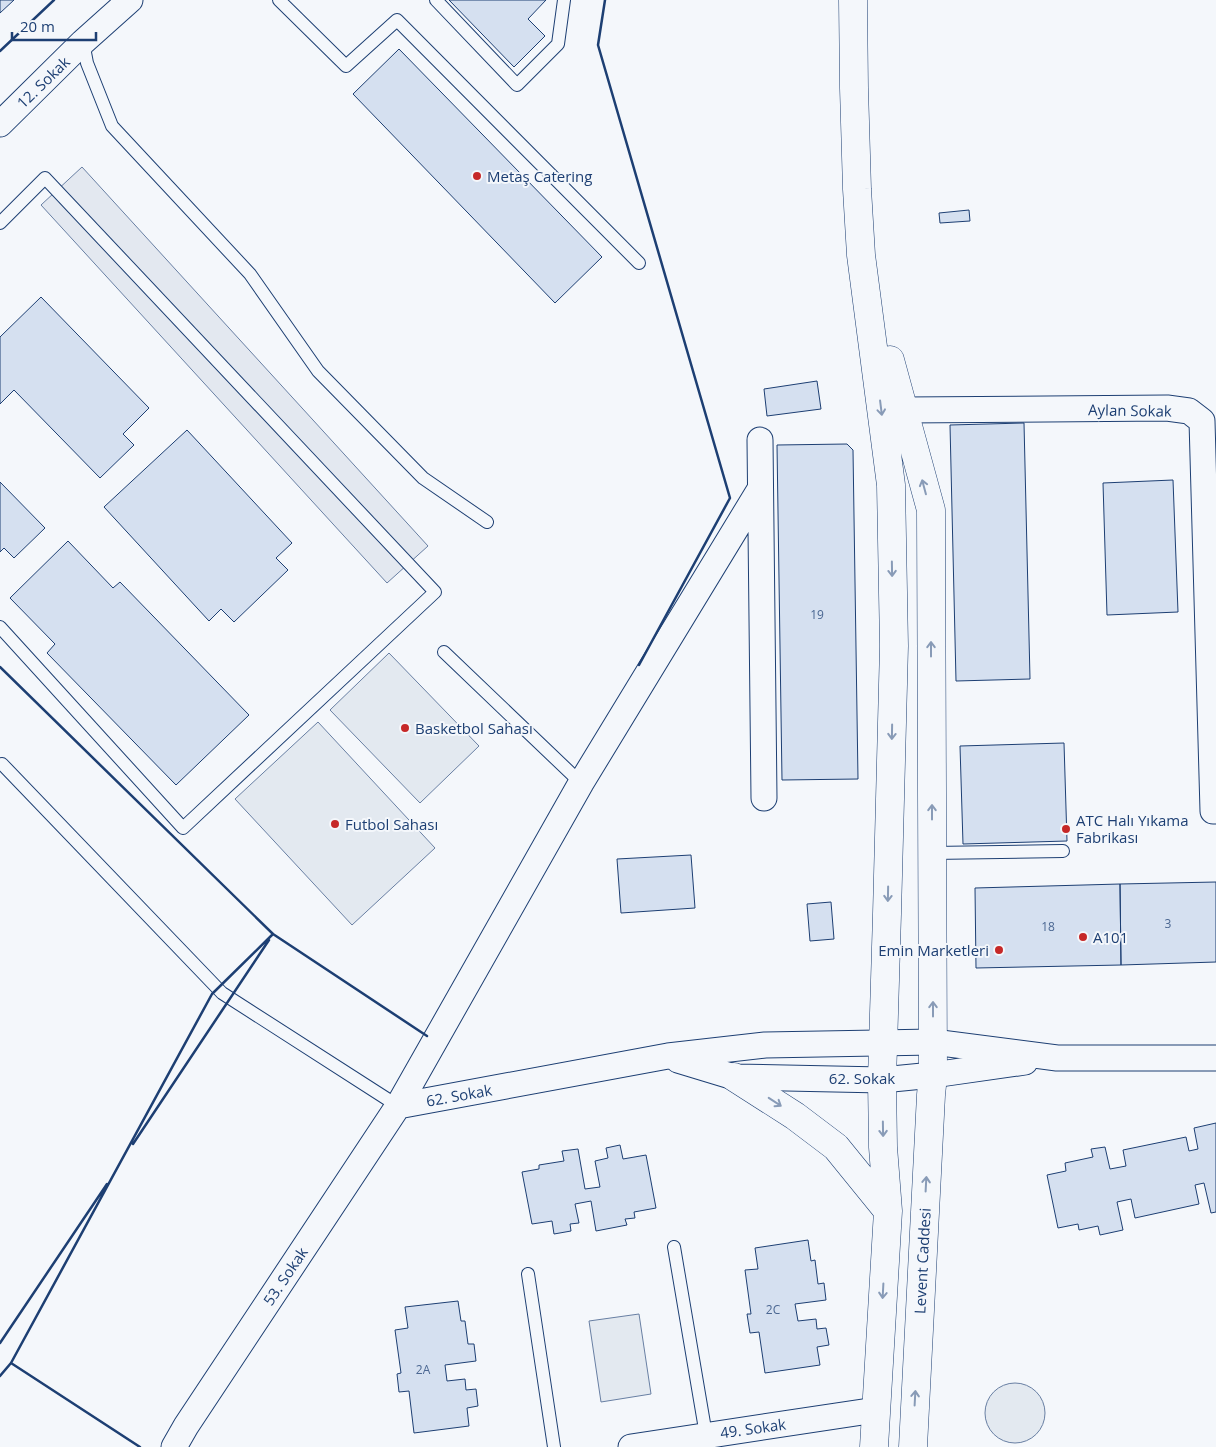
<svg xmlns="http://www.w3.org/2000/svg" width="1216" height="1447" viewBox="0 0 1216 1447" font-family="'Open Sans',sans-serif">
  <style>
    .green { fill: #e3e9f0; stroke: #687fa3 }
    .parking { fill: #e3e8f0; stroke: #687fa3 }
    .building { fill: #d5e0f0; stroke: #1d3f73 }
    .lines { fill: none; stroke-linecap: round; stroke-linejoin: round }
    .lane-casing { stroke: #1d3f73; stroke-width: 14 }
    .street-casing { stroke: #1d3f73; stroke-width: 27 }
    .secondary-casing { stroke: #1d3f73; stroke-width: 29 }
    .lane { stroke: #f4f7fb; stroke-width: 12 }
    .street { stroke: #f4f7fb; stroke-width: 25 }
    .secondary { stroke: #f4f7fb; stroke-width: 28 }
    .wall { stroke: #1d3f73; stroke-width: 2.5 }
    .oneway { stroke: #889bb7 }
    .poi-dot { fill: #c62828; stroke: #f4f7fb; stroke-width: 2 }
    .labels { text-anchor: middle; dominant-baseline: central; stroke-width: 4; stroke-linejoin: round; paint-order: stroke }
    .number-label { font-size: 12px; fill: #4b6792 }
    .street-label { font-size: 15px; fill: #1d3f73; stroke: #f4f7fb }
    .poi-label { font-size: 15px; fill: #1d3f73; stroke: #f4f7fb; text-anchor: start }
  </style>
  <rect width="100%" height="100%" fill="#f4f7fb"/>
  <path class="green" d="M389 653 479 746 420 803 330 710Z
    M318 722 435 848 352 925 235 799Z
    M639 1314 651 1394 601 1402 589 1321Z
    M985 1413a30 30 0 1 1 60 0a30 30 0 1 1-60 0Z"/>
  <path class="parking" d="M82 167 428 546 387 583 41 205Z"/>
  <path class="building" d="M0 0H14L0 13Z
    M449 0H546L528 19 545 36 514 67Z
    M399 49 602 257 555 303 353 94Z
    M969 210 970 221 940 223 939 213Z
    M41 297 149 408 123 434 134 445 100 478 14 390 0 404V337Z
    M817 381 821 409 767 416 764 389Z
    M1024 423 1030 679 956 681 950 425Z
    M187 430 292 543 276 558 288 570 234 622 221 609 209 621 104 507Z
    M847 444 853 450 858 779 782 780 777 445Z
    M1173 480 1178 612 1107 615 1103 483Z
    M0 482 45 528 14 558 4 548 0 552Z
    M68 541 113 588 120 582 249 715 176 785 47 653 55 644 10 598Z
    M1064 743 1067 841 963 844 960 746Z
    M691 855 695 908 621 913 617 859Z
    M1216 882V962L1121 965 1120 884Z
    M1120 884 1121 965 976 968 975 888Z
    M831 902 834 939 810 941 807 904Z
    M1216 1123V1212L1211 1213 1204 1183 1195 1185 1199 1204 1135 1218 1131 1199 1117 1202 1123 1230 1100 1235 1098 1226 1079 1230 1078 1224 1058 1228 1047 1175 1066 1171 1065 1163 1093 1157 1091 1149 1105 1147 1110 1169 1126 1166 1123 1150 1186 1137 1189 1151 1198 1149 1194 1128Z
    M620 1145 623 1159 646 1155 656 1208 634 1212 635 1218 625 1219 627 1225 596 1231 591 1201 575 1204 579 1223 570 1224 571 1231 554 1234 552 1221 532 1224 522 1172 539 1169V1165L564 1161 562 1151 578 1149 585 1189 600 1187 595 1161 608 1158 606 1148Z
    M808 1240 811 1261 815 1260 818 1284 824 1283 826 1300 795 1304 798 1321 816 1319 817 1329 826 1328 829 1345 817 1347 820 1365 765 1373 759 1332 750 1333 747 1314H751L745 1270 758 1269 755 1248Z
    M458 1301 461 1321H465L468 1344H474L476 1361 445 1365 447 1381 465 1379 466 1390 476 1389 478 1406 467 1408 469 1426 414 1433 409 1391 399 1392 397 1374 401 1373 395 1330 408 1328 405 1307Z"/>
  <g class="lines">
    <g class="lane-casing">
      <path id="lane" d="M279 0 346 66 397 20 639 263
        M436 0 517 85 558 44 564 0
        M83 42 87 63 112 126 250 274 318 371 423 478 487 522
        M0 223 45 178 435 592 183 828 0 627
        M444 652 581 783
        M2 764 222 993 398 1106
        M932 853 1063 851
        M674 1247 706 1435
        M528 1274 554 1447"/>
    </g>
    <g class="street-casing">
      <path id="street" d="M0 124 83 42 130 0
        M903 410 1167 408 1189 411 1202 421 1213 811H1216
        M760 440 764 798
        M678 1060 734 1077 882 1080 933 1075 1025 1062
        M398 1106 668 1056 765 1045 933 1042 1057 1058H1216
        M174 1447 186 1426 398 1106 581 783 760 489
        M631 1447 876 1410"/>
    </g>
    <g class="secondary-casing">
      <path id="secondary" d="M853 0 854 88 857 189 861 255 891 485 894 646 887 914 882 1080 883 1147 888 1211 874 1447
        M890 360 931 510 933 1075 931 1095 913 1447
        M734 1077 795 1116 836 1147 888 1211"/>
    </g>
    <use href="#lane" class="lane"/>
    <use href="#street" class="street"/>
    <use href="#secondary" class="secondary"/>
    <path class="wall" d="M605 0 598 45 730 498 639 665
      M0 51 54 0
      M0 667 273 934 427 1036
      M133 1144 269 940
      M0 1343 107 1184
      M11 1363 140 1447
      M0 1376 11 1363 212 994 273 934"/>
  </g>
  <defs><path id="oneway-shaft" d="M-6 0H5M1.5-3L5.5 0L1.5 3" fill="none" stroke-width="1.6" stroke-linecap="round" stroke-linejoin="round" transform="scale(1.25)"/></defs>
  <g class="oneway">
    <use href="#oneway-shaft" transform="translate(881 408) rotate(83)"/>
    <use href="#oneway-shaft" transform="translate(924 487) rotate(-105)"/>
    <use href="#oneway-shaft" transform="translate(892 569) rotate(89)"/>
    <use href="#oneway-shaft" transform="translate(931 649) rotate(-90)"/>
    <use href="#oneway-shaft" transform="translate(892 732) rotate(91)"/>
    <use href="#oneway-shaft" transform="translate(932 812) rotate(-90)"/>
    <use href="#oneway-shaft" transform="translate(888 894) rotate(91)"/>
    <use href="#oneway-shaft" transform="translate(933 1009) rotate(-90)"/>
    <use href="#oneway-shaft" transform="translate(775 1102) rotate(33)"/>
    <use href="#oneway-shaft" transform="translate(883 1129) rotate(89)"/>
    <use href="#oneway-shaft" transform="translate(926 1184) rotate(-87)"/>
    <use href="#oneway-shaft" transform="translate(883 1291) rotate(93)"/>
    <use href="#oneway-shaft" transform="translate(915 1398) rotate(-87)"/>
  </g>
  <g class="poi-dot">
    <circle cx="477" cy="176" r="5"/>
    <circle cx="405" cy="728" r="5"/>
    <circle cx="335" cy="824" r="5"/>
    <circle cx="1066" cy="829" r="5"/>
    <circle cx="1083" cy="937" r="5"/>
    <circle cx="999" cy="950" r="5"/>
  </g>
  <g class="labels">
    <g class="number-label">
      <text x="817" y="614">19</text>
      <text x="1168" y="923">3</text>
      <text x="1048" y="926">18</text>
      <text x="773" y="1309">2C</text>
      <text x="423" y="1369">2A</text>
    </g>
    <g class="street-label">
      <text transform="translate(43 82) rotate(-44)">12. Sokak</text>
      <text transform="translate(1130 410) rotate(1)">Aylan Sokak</text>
      <text x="862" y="1078">62. Sokak</text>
      <text transform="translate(459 1095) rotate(-10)">62. Sokak</text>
      <text transform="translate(922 1261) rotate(-87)">Levent Caddesi</text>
      <text transform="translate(285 1276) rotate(-56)">53. Sokak</text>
      <text transform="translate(753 1428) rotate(-8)">49. Sokak</text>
    </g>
    <g class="poi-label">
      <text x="487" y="176">Metaş Catering</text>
      <text x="415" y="728">Basketbol Sahası</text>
      <text x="1076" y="820">ATC Halı Yıkama<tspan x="1076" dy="17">Fabrikası</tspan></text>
      <text x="345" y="824">Futbol Sahası</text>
      <text x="1093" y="937">A101</text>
      <text x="989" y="950" text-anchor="end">Emin Marketleri</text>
    </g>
  </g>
  <path d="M12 32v8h84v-8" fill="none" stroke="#1d3f73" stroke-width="2.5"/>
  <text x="20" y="32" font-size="15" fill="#1d3f73" stroke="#f4f7fb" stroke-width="4" paint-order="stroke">20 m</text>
</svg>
